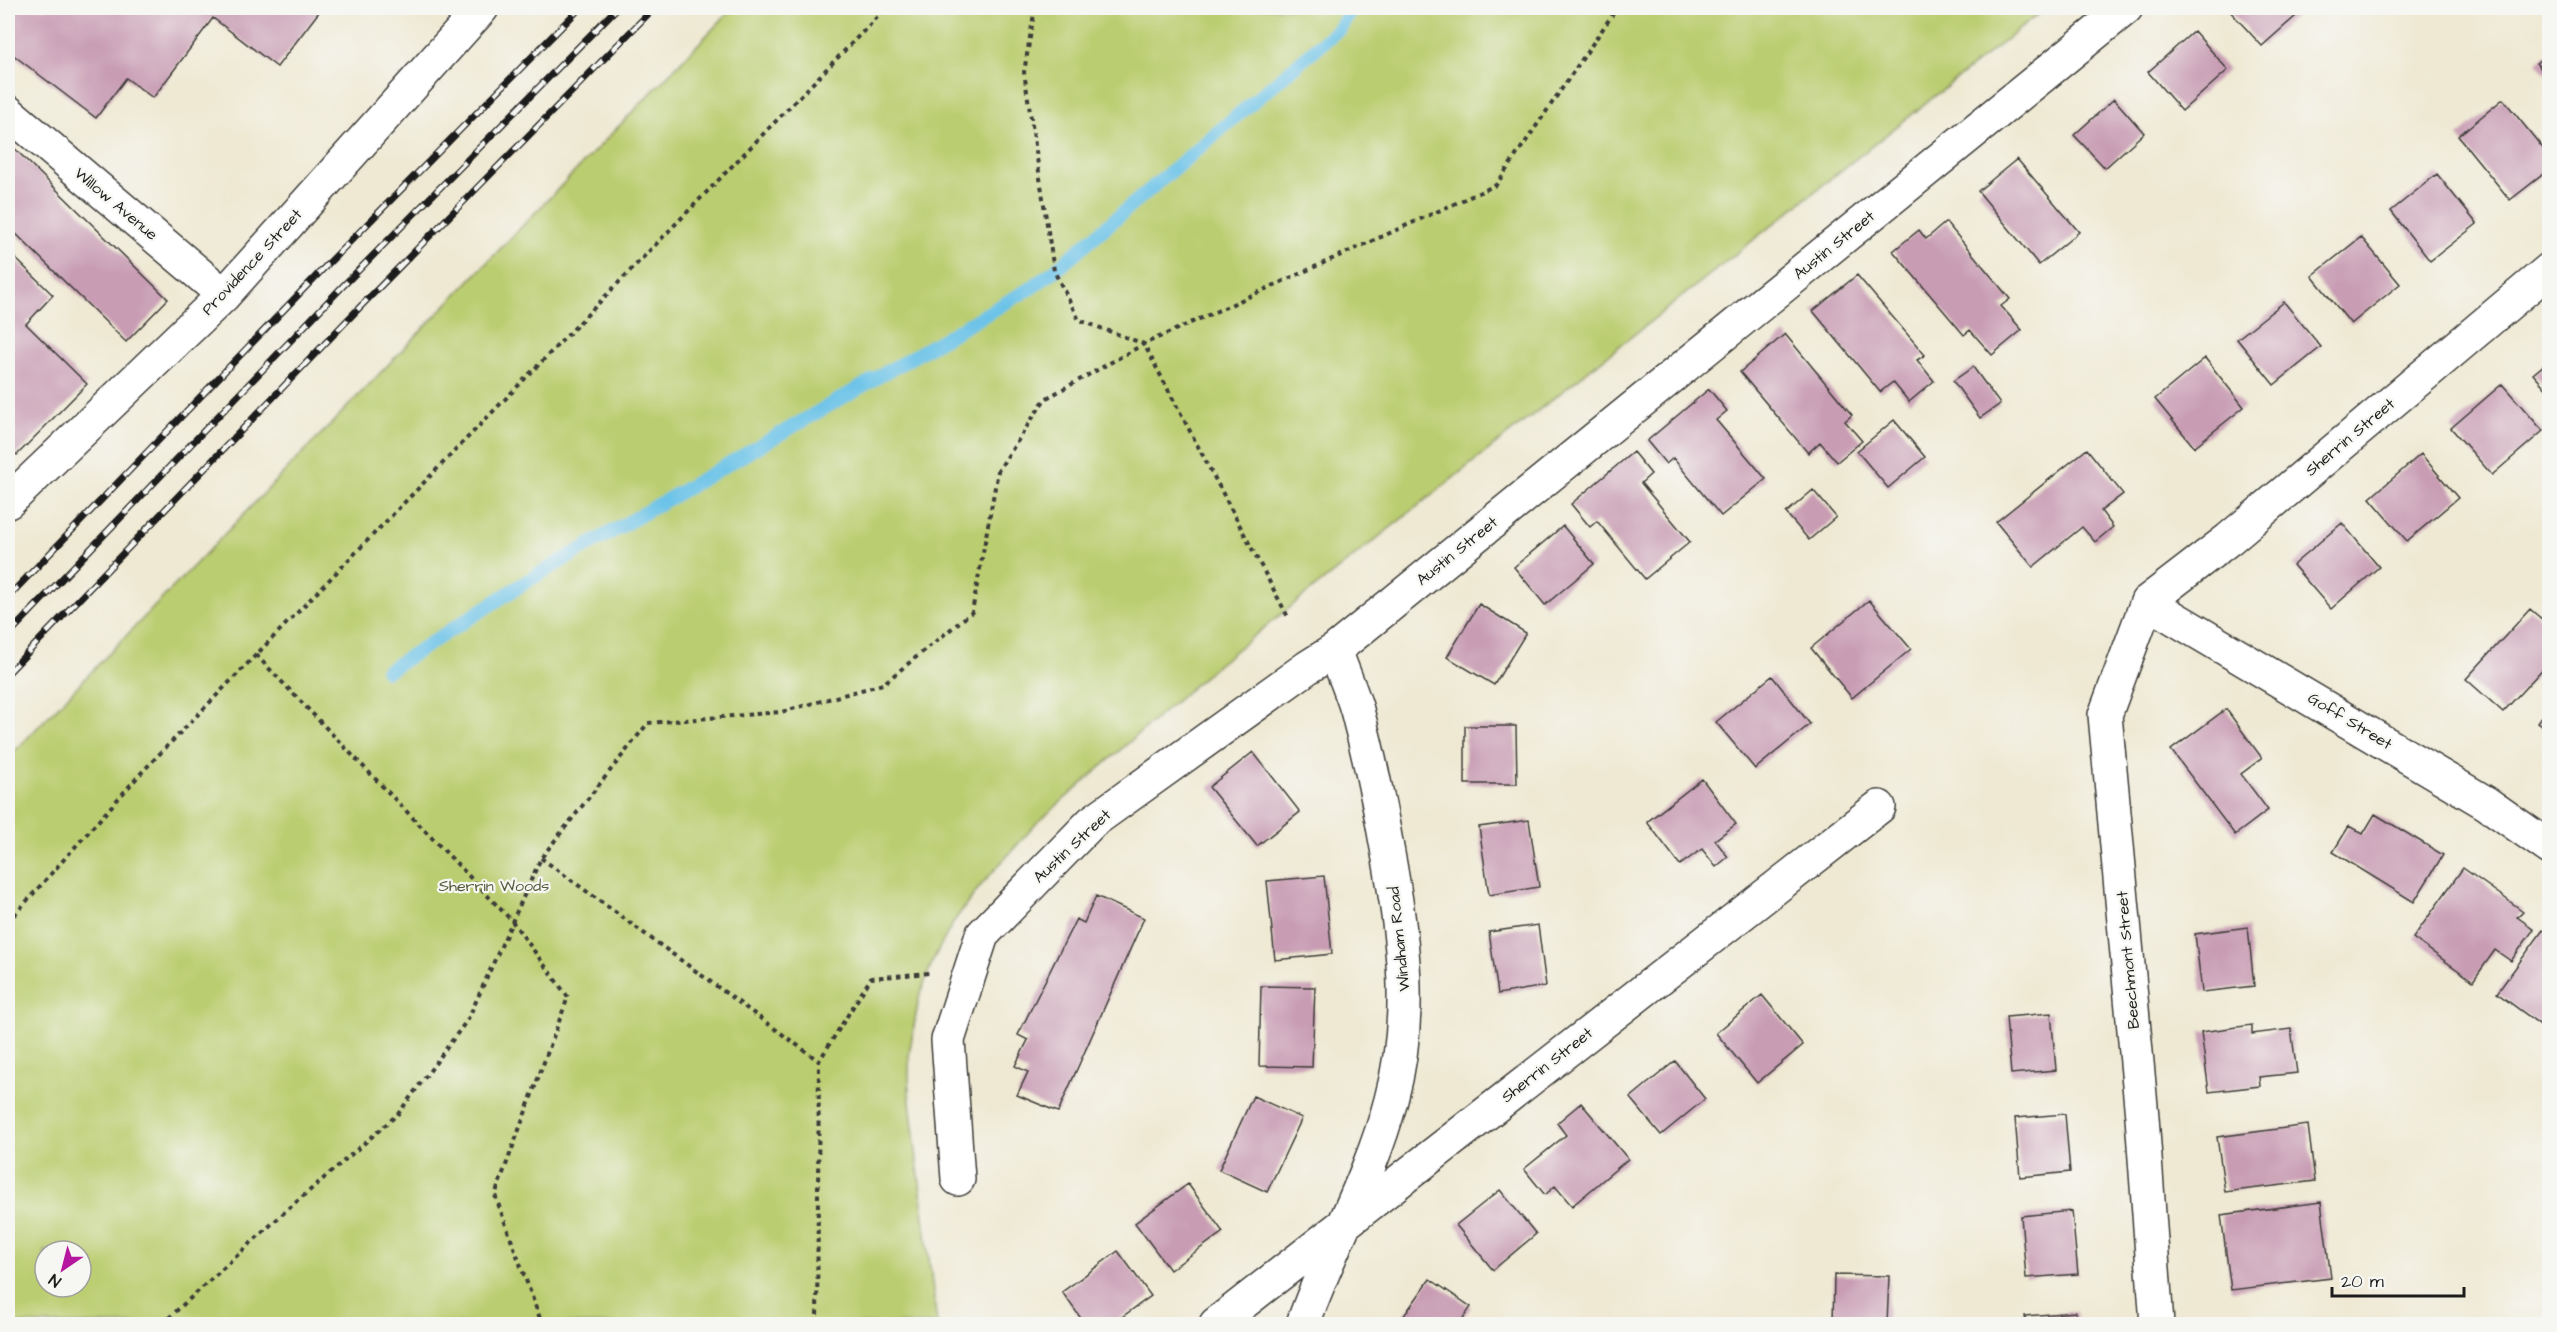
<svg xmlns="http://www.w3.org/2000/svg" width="2557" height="1332" viewBox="0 0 2557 1332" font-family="'Architects Daughter',sans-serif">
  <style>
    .green { fill: #bbcd71; stroke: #6c7446; stroke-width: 1.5; fill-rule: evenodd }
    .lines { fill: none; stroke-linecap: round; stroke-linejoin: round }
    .stream { stroke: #6ac2e8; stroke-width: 14 }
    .building { fill: #c89cb3 }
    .street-casing { stroke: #3c3b37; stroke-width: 36 }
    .path { stroke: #3c3b37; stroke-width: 4; stroke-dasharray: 4.5 4.5; stroke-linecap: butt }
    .street { stroke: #fff; stroke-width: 33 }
    .rail-casing { stroke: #1c1c1c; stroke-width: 7 }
    .rail { stroke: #f6f6f2; stroke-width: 4.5; stroke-dasharray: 14; stroke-linecap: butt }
    .labels { text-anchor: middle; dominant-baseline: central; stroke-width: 4.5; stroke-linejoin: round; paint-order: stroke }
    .street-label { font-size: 16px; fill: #1c1c1c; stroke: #f6f6f2 }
    .park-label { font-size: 16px; fill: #545a3a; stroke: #f6f6f2 }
  </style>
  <rect width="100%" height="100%" fill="#f6f6f2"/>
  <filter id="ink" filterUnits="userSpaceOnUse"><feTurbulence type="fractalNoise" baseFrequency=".0167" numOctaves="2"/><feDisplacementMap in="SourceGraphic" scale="12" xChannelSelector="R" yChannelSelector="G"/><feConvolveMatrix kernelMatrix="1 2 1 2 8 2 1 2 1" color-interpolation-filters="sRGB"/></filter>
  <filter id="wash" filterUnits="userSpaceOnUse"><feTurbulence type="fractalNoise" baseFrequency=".008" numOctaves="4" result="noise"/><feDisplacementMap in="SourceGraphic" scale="24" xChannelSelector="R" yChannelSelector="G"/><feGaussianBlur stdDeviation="1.35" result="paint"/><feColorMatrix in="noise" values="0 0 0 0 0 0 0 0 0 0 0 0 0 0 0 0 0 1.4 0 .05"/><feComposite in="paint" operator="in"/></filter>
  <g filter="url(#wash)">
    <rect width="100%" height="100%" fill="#efe9d3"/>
    <path class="green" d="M733 8H2046L1216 666 1036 824 982 884 954 921 933 960 919 998 909 1054V1094L937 1324H8V758ZM45 1251H81V1287H45Z"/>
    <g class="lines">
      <path class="stream" d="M387 671 529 580 1031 288 1054 271 1340 28 1352 8"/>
    </g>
    <g id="blocks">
      <path class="building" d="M8 8H322L277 67 213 18 153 98 126 78 96 118 8 51Z
        M2227 8H2305L2262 46Z
        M2194 31 2228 70 2182 111 2148 72Z
        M2550 52V79L2536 63Z
        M2114 99 2144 133 2105 168 2074 135Z
        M2503 99 2550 157V169L2510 200 2458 136Z
        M8 142 168 299 126 342 8 226Z
        M2017 159 2079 232 2039 265 1978 191Z
        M2437 174 2477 224 2430 261 2391 211Z
        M1946 222 2010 299 2001 306 2022 330 1992 355 1970 330 1964 335 1893 251 1919 230 1926 239Z
        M2361 237 2400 284 2351 324 2312 276Z
        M8 251 53 295 26 324 87 384 17 455 8 446Z
        M1857 275 1925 355 1917 360 1934 381 1909 402 1893 382 1880 392 1813 311Z
        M2284 302 2321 347 2274 385 2237 339Z
        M1785 334 1852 415 1845 421 1862 441 1837 462 1820 442 1808 453 1740 372Z
        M2205 358 2244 407 2194 447 2155 399Z
        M2550 360V393L2533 374Z
        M1973 367 2000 404 1980 418 1953 381Z
        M2502 384 2543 431 2492 475 2451 428Z
        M1709 389 1727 411 1716 420 1766 479 1721 516 1673 458 1666 464 1647 441Z
        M1894 420 1925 457 1888 488 1857 451Z
        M2087 449 2123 494 2101 511 2113 527 2095 542 2082 527 2033 567 1996 522Z
        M1633 452 1651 474 1641 483 1690 542 1645 579 1597 521 1590 527 1571 504Z
        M2421 454 2458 498 2407 541 2370 498Z
        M1813 490 1836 517 1809 540 1786 513Z
        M2342 523 2379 567 2331 609 2293 565Z
        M1563 526 1594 564 1545 605 1514 567Z
        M1869 600 1911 649 1852 698 1811 648Z
        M1479 604 1526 633 1494 685 1447 657Z
        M2530 609 2550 626V661L2503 712 2466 679Z
        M1772 676 1810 724 1755 769 1716 722Z
        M2550 706V732L2537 723Z
        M2226 709 2262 758 2241 774 2268 810 2235 835 2171 750Z
        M1465 726H1516L1517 784H1465Z
        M1253 752 1300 812 1257 846 1209 787Z
        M1702 779 1736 824 1715 840 1728 857 1716 867 1702 849 1680 865 1647 822Z
        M2375 814 2443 855 2414 902 2333 852 2349 826 2363 834Z
        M1529 820 1539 887 1489 895 1479 827Z
        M2463 868 2523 911 2517 917 2534 929 2511 961 2495 950 2473 981 2413 938Z
        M1324 876 1332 954 1275 960 1267 881Z
        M1096 896 1144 918 1058 1112 1017 1095 1028 1072 1015 1066 1028 1040 1018 1035 1076 919 1084 923Z
        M1538 925 1546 986 1498 994 1489 932Z
        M2248 927 2254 986 2202 992 2195 934Z
        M2543 930 2550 935V1032L2497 993Z
        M1261 986 1315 987 1312 1067 1259 1066Z
        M1762 995 1803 1045 1757 1083 1716 1033Z
        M2051 1013 2056 1070 2011 1074 2006 1017Z
        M2252 1025V1034L2291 1029 2297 1073 2259 1077 2260 1086 2209 1092 2201 1032Z
        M1675 1061 1705 1099 1661 1135 1630 1098Z
        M1253 1096 1302 1118 1267 1192 1219 1170Z
        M1581 1103 1628 1159 1572 1206 1555 1186 1545 1195 1524 1169 1566 1135 1557 1123Z
        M2065 1114 2070 1172 2020 1177 2015 1118Z
        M2308 1125 2315 1181 2225 1192 2217 1137Z
        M1188 1184 1223 1232 1170 1270 1135 1223Z
        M1500 1190 1536 1234 1493 1270 1456 1225Z
        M2321 1202 2331 1278 2231 1290 2221 1215Z
        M2072 1211 2078 1274 2026 1278 2021 1216Z
        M1118 1251 1151 1296 1112 1324H1085L1062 1292Z
        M1834 1275 1889 1276 1887 1324H1833Z
        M1430 1279 1471 1307 1459 1324H1398Z
        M2076 1312 2077 1324H2026L2025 1316Z"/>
    </g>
  </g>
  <g filter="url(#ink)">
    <use href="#blocks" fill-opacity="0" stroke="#3c3b37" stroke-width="1.5"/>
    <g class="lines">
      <g class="street-casing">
        <path id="street" d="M8 112 224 295
          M8 502 224 295 482 8
          M2147 602 2105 715 2142 1117 2157 1324
          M2147 602 2229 539 2550 269
          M2147 602 2486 803 2550 848
          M958 1179 948 1040 982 935 1092 822 1308 667 1335 650 2126 8
          M1216 1324 1879 807
          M1303 1324C1329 1249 1371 1177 1391 1100 1414 1016 1403 933 1387 848 1379 802 1369 755 1357 710 1351 690 1342 670 1335 650"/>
      </g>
      <path class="path" d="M1035 8 1024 72 1054 271 1079 320 1144 344 1288 617
        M256 655 512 921 568 997 495 1195 542 1324
        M541 858 819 1061
        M8 922 142 772 886 8
        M162 1324 286 1211 398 1114 468 1019 541 858 648 723 781 712 883 684 972 612 998 471 1045 399 1144 344 1496 185 1617 8
        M817 1324 819 1061 871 978 929 973"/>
      <use href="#street" class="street"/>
      <g class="rail-casing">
        <path id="rail" d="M8 597 322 270 580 8
          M8 635 341 288 617 8
          M8 673 360 307 654 8"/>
      </g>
      <use href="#rail" class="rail"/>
    </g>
  </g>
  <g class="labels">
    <g class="street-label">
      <text transform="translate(116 204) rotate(40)">Willow Avenue</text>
      <text transform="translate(1834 245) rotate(-39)">Austin Street</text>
      <text transform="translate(252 262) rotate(-47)">Providence Street</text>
      <text transform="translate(2350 437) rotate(-40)">Sherrin Street</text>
      <text transform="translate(1457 551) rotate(-39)">Austin Street</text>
      <text transform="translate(2350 721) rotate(31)">Goff Street</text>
      <text transform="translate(1072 846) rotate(-43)">Austin Street</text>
      <text transform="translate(1399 939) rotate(-96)">Windham Road</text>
      <text transform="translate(2128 960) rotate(-95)">Beechmont Street</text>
      <text transform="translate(1547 1065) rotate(-38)">Sherrin Street</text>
    </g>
    <g class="park-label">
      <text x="494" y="886">Sherrin Woods</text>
    </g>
  </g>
  <rect width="2557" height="1332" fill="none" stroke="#f6f6f2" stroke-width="30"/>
  <g transform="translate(63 1269) rotate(215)"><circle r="28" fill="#f6f6f2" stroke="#9f9f9c" stroke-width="1.5"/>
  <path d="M0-4.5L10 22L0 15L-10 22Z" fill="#b5179e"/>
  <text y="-9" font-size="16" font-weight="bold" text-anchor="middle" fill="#1c1c1c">N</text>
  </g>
  <path d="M2332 1287v9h132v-9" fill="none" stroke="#1c1c1c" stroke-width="3"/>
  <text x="2341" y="1287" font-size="18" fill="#1c1c1c" stroke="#f6f6f2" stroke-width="4.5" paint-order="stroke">20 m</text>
</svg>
